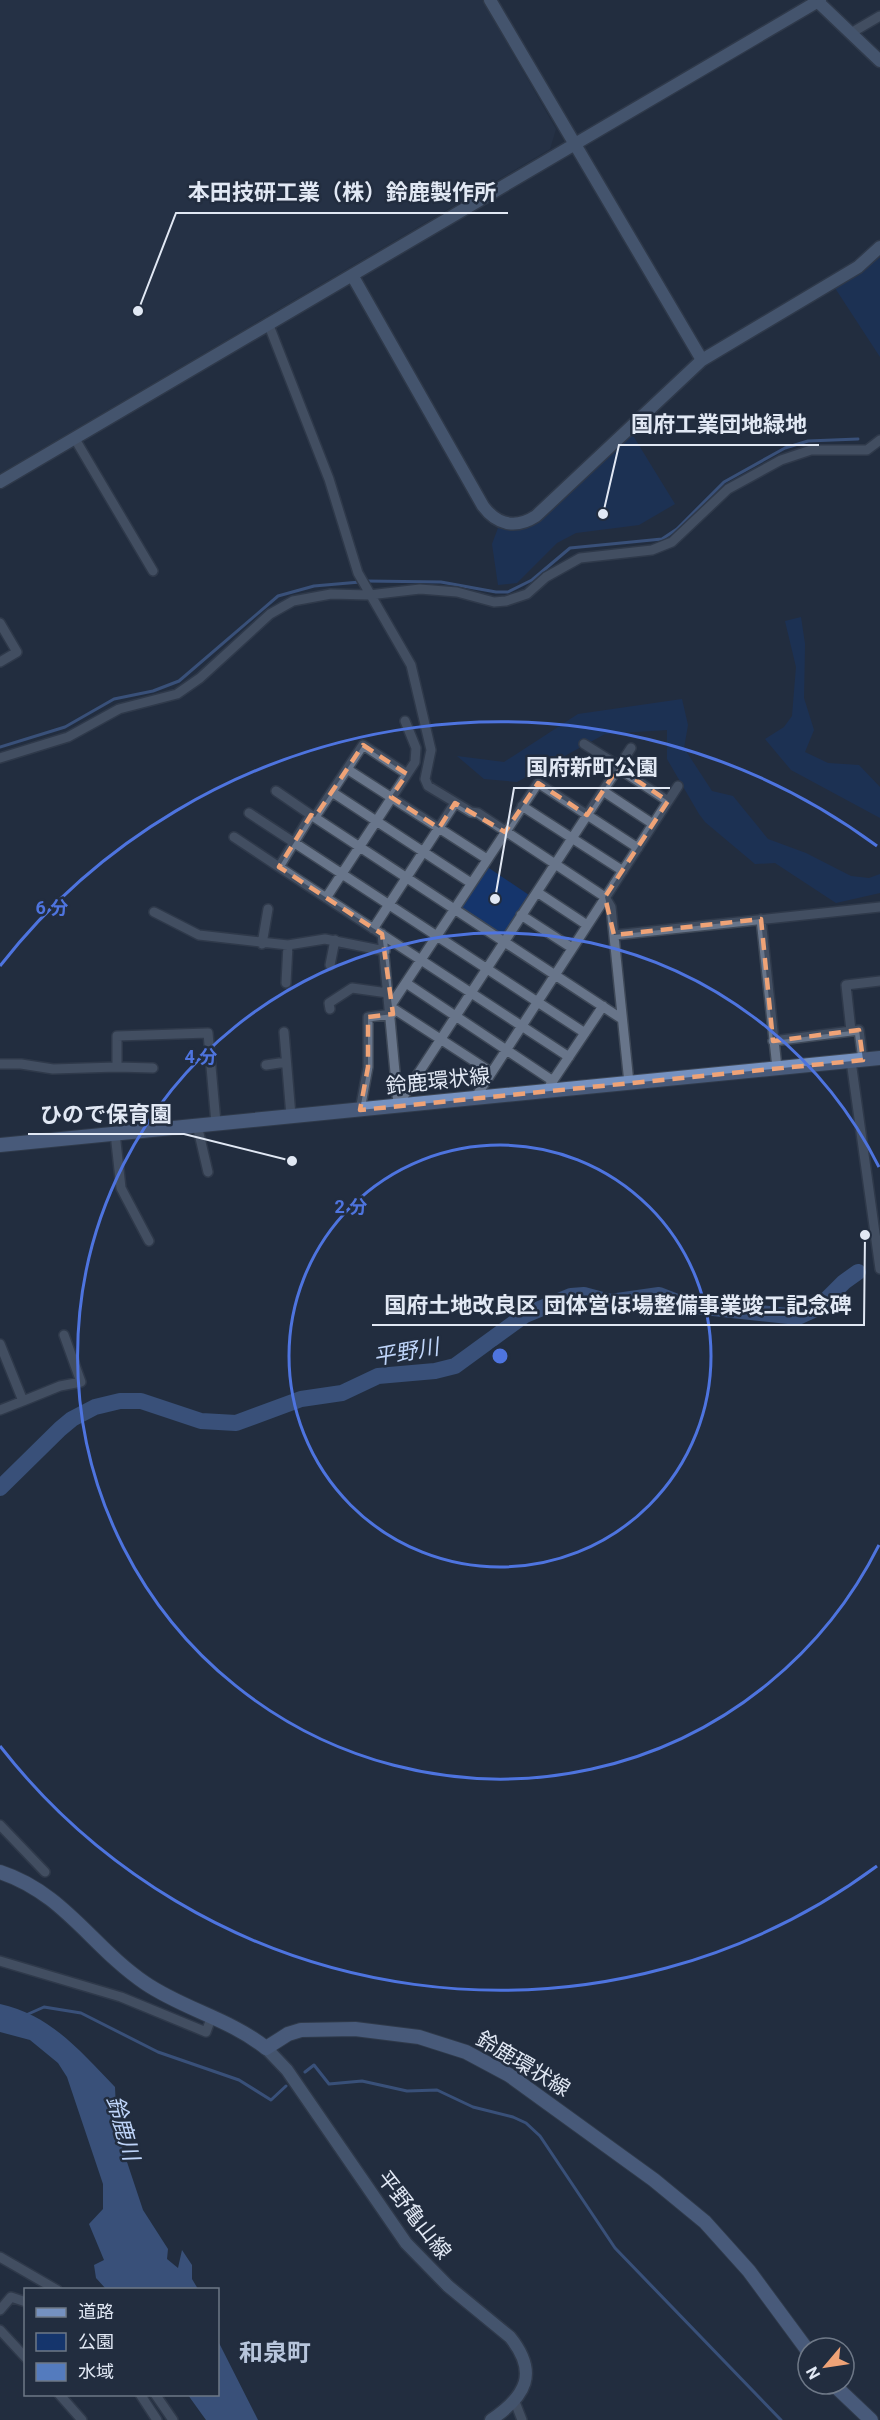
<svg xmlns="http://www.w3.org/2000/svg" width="880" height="2420" viewBox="0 0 880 2420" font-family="Roboto,'Noto Sans JP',sans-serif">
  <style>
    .built { fill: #28364d }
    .green { fill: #15356c }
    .water { fill: #547bbe }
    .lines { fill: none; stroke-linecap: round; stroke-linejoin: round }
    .stream { stroke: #547bbe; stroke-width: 3 }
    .river { stroke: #547bbe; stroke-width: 16 }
    .street-casing { stroke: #3e4857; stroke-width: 12 }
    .secondary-casing { stroke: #3e4857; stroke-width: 15 }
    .primary-casing { stroke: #3e4857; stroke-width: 16 }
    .street { stroke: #68758a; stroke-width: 9 }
    .secondary { stroke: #6e83a5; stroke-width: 12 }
    .primary { stroke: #7591c0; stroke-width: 14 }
    .marked { fill: none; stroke: #efa377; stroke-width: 4.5; stroke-dasharray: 12 8; stroke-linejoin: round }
    .ring { fill: none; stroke: #4e74df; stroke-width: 3 }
    .labels { text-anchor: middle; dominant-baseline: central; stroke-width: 5; stroke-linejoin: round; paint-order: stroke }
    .street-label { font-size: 21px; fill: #e1e8f4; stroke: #222d3f }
    .water-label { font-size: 22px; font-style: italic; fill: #bfd5fa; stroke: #222d3f }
    .quarter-label { font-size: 24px; font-weight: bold; fill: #b7c5dc; stroke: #222d3f }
    .centre { fill: #4e74df; stroke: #222d3f; stroke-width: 3 }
    .ring-label { font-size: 18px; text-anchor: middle; font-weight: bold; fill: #4e74df; stroke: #222d3f; stroke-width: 5; stroke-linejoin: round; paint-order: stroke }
    .leader { fill: none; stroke: #e1e8f4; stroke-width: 2 }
    .callout-dot { fill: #e1e8f4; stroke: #222d3f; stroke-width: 2 }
    .callout-label { font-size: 22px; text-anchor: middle; font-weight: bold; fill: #e1e8f4; stroke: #222d3f; stroke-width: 5; stroke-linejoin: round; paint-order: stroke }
  </style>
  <rect width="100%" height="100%" fill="#222d3f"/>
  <path class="built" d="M0 0H482L556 129 550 149 0 473Z"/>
  <path class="green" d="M880 257V357L835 288Z
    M632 434 675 504 639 525 576 533 557 543 517 583 498 585 492 544 498 528 519 530 537 523Z
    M801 617 805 644 804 698 814 730 805 752 828 763 859 765 880 787V818L791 770 765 739 784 727 792 716 796 667 785 621Z
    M682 699 688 725 684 748 712 791 733 796 768 839 806 853 851 876 869 878 880 874V893L836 903 775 863 755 864 705 822 699 814 667 759V730L605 734 517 782 484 779 457 756 504 762 578 714Z
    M486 866 529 895 505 933 501 934 461 908Z"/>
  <path class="water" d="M0 2004C51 2015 80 2051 115 2087L117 2132 143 2210 168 2249 167 2259 178 2268 182 2250 192 2265V2279L198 2289H106L96 2278 94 2265 104 2260 89 2224 103 2209V2184L67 2077 58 2063 30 2040 0 2032Z
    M218 2341 258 2420H206L188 2395 218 2394Z"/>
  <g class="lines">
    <path class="stream" d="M366 581 441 582 496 592H508L532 580 570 548 662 539 677 529 724 482 785 448 808 441 858 439
      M0 747 65 727 114 699 153 691 179 681 278 596 314 586 360 582
      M26 2015 44 2007 81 2013 158 2052 239 2080 271 2100 286 2086
      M305 2072 314 2065 329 2084 362 2081 407 2091 437 2090 473 2107 513 2117 526 2123 540 2136 615 2248 781 2420"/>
    <path class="river" d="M0 1488 60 1429 72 1419 95 1407 120 1401H141L201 1421 236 1423 301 1399 342 1393 378 1376 435 1371 455 1366 525 1315 571 1296 584 1295 610 1302 659 1295 685 1305 798 1317 818 1308 844 1282 858 1272"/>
    <g class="street-casing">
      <path id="street" d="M851 33 880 16
        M268 323 329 479 358 573 411 665 431 750 425 779 428 786 471 812 478 813 605 897 611 907 629 1083
        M75 439 153 571
        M0 623 17 652 0 662
        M584 744 619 766
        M0 758 68 737 119 709 177 694 200 678 270 614 293 601 331 594 369 595 420 589 457 592 494 602 506 601 527 594 546 577 580 558 652 550 672 542 728 489 781 460 811 450H867L880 440
        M618 768 668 801
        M347 769 487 859
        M276 791 311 815
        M603 791 653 824
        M332 792 471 883
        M522 806 623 871
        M249 813 585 1033
        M315 817 363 745 407 774
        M234 837 279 867
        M537 892 587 925
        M326 898 415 762 416 748 405 721
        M154 912 199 935 288 945 325 939 385 951
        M521 915 572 948
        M761 919 777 1068
        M373 929 455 803
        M382 934 398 1104
        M614 935 880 907
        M262 944 268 909
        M330 965 335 940
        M286 983 288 945
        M406 983 553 1081
        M391 1005 538 783 638 848
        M391 1007 491 1072
        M330 1009 329 1003 352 988 388 993
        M851 1031 846 985 880 981
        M284 1032 291 1116
        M773 1041 859 1030 863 1060
        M569 1057 279 867 311 815 622 1019
        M851 1061 880 1269
        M0 1064H21L53 1069 117 1067V1036L208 1033 216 1123
        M266 1065 286 1062
        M117 1067 153 1068
        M550 1085 603 1006
        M475 1098 678 786
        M399 1103 631 748
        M360 1110 368 1067V1017L392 1014
        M197 1125 208 1172
        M115 1133 121 1188 149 1241
        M0 1344 23 1401 0 1410
        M23 1401 60 1386 81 1382 64 1335
        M0 1825 45 1872
        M0 1961 121 1997 206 2032 212 2016
        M0 2257 57 2290
        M0 2310 11 2297 26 2302
        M0 2330 26 2358
        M59 2394 82 2420
        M140 2394 157 2420
        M155 2394 173 2420
        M515 2402 522 2420"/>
    </g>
    <g class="secondary-casing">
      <path id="secondary" d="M490 0 702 360
        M816 0 880 61
        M352 275 483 506C497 525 516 529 536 516L702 360 858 267 880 247
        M0 482 820 0
        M266 2048 287 2070 406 2243 448 2286 510 2337C539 2373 526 2396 491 2420"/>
    </g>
    <g class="primary-casing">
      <path id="primary" d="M0 1145 880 1058
        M0 1872C64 1893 92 1947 145 1983 183 2009 230 2019 266 2048L288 2034 301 2030 355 2029 419 2037 466 2052 509 2075 654 2180 705 2222 749 2271 808 2351
        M833 2384 871 2420"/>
    </g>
    <use href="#street" class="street"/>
    <use href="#secondary" class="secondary"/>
    <use href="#primary" class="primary"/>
  </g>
  <path d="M0 0H880V2420H0ZM363 745 407 774 391 797 439 828 455 803 505 832 538 783 587 815 618 768 668 801 605 897 614 935 761 919 773 1041 859 1030 863 1060 360 1110 368 1067V1017L393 1014 382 934 279 867 311 815 315 817Z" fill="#222d3f" fill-opacity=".55" fill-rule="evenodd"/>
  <path class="marked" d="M363 745 407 774 391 797 439 828 455 803 505 832 538 783 587 815 618 768 668 801 605 897 614 935 761 919 773 1041 859 1030 863 1060 360 1110 368 1067V1017L393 1014 382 934 279 867 311 815 315 817Z"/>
  <g class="ring">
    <circle cx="500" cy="1356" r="211"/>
    <path d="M879 1545A423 423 0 1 1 879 1167"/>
    <path d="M877 1866A634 634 0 0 1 0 1746M0 966A634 634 0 0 1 877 846"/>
  </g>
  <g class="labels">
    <g class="street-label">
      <text transform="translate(438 1081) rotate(-6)">鈴鹿環状線</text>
      <text transform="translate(523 2064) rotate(31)">鈴鹿環状線</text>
      <text transform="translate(414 2215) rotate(52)">平野亀山線</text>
    </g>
    <g class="water-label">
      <text transform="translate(406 1352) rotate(-10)">平野川</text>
      <text transform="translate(123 2128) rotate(74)">鈴鹿川</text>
    </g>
    <g class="quarter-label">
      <text x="275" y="2353">和泉町</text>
    </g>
  </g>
  <circle cx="500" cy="1356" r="9" class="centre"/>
  <g class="ring-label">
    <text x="52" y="914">6 分</text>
    <text x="201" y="1063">4 分</text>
    <text x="351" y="1213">2 分</text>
  </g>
  <path class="leader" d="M138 311L176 213H508M603 514L619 445H819M495 899L514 788H670M292 1161L184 1134H28M865 1235L864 1325H372"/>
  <g class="callout-dot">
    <circle cx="138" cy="311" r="6"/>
    <circle cx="603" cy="514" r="6"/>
    <circle cx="495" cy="899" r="6"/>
    <circle cx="292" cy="1161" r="6"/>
    <circle cx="865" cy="1235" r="6"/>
  </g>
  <g class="callout-label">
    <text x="342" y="200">本田技研工業（株）鈴鹿製作所</text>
    <text x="719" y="432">国府工業団地緑地</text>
    <text x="592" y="775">国府新町公園</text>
    <text x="106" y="1122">ひので保育園</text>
    <text x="618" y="1313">国府土地改良区 団体営ほ場整備事業竣工記念碑</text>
  </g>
  <rect x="24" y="2288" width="195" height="108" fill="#222d3f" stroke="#6e7887" stroke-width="1.5"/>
  <rect x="36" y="2308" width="30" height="9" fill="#7591c0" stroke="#6e7887" stroke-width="1.5"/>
  <text x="78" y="2318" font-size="18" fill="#e1e8f4">道路</text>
  <rect x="36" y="2333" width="30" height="18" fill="#15356c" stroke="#6e7887" stroke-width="1.5"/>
  <text x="78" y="2348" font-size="18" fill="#e1e8f4">公園</text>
  <rect x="36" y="2363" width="30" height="18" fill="#547bbe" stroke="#6e7887" stroke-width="1.5"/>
  <text x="78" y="2378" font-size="18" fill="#e1e8f4">水域</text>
  <g transform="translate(826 2366) rotate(241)"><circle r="28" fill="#222d3f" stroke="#6e7887" stroke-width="1.5"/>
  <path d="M0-4.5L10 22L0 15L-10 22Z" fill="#efa377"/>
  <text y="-9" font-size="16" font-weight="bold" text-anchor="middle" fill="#e1e8f4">N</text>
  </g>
</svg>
